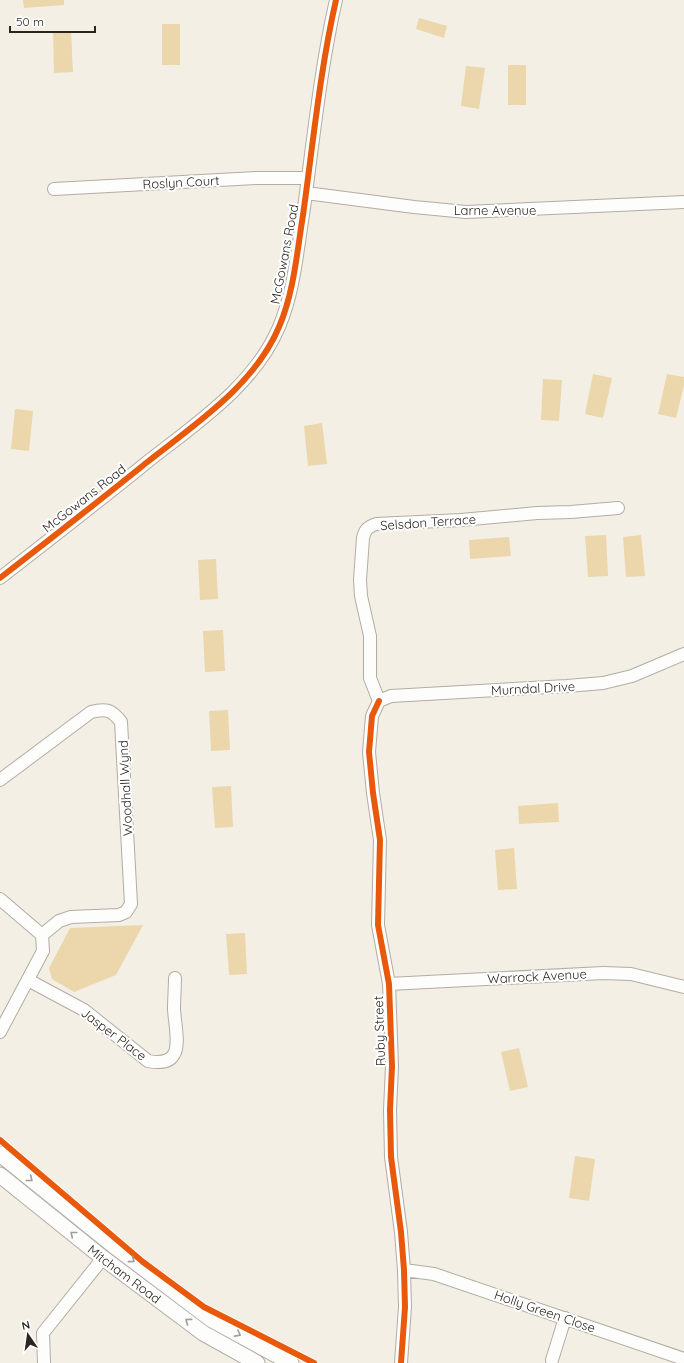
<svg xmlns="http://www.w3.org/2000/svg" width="684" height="1363" viewBox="0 0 684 1363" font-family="Quicksand,sans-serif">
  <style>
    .green { fill: #ebd7ab }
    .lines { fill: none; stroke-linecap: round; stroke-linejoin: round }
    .minor-casing { stroke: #b1ada5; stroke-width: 14 }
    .major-casing { stroke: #b1ada5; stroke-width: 17 }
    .minor { stroke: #fdfdfb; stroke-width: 12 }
    .major { stroke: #fdfdfb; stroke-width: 15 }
    .cycleway-casing { stroke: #fff; stroke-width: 8 }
    .cycleway { stroke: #e8590c; stroke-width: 6 }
    .oneway { stroke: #9e9c98 }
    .labels { text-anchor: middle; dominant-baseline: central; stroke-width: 4; stroke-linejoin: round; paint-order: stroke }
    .street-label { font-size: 13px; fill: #2a261f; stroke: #fff }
  </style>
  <rect width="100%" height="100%" fill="#f4efe4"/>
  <path class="green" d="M23 0H64V5L24 8Z
    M419 18 447 26 444 38 416 29Z
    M162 24H180V65H162Z
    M71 32 73 72 54 73 53 33Z
    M508 65H526V105H508Z
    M466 66 485 68 479 109 461 106Z
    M593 374 612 378 603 418 585 414Z
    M667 374 684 377V385L676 418 658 414Z
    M543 379 562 380 559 421 541 420Z
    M15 409 33 411 29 451 11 449Z
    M322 423 327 464 308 466 304 426Z
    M606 535 608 576 588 577 585 536Z
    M641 535 645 576 626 577 623 537Z
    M509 537 511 556 470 559 469 540Z
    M216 559 218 599 200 600 198 560Z
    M223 630 225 671 205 672 203 631Z
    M228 710 230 750 211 751 209 711Z
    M231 786 233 827 215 828 212 787Z
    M558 803 559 822 519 824 518 806Z
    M514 848 517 889 498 890 495 850Z
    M143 925 116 975 74 992 52 979 49 968 70 928Z
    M245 933 247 974 229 975 226 934Z
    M519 1048 528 1087 510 1091 501 1052Z
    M575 1156 595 1159 589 1201 569 1198Z"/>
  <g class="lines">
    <g class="minor-casing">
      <path id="minor" d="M54 189 256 178H308
        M306 193 414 207 466 212 684 202
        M0 578C49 540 98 502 146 463 195 424 254 386 279 327 294 292 297 252 303 215 313 144 320 70 336 0
        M379 701 372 716 369 752 373 793 380 840 378 925 389 984 392 1066 390 1110 391 1157 401 1232 404 1270 405 1307 401 1363
        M379 701 370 678V636L361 596 360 580 363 538C365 529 368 527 376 524L461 520 537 513 571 512 618 508
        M379 701 391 696 567 686 603 683 632 676 684 654
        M0 780 91 712C106 708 112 710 121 722L131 904 126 912 119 915 71 917 59 921 42 935
        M0 899 42 935 43 951 0 1032
        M28 980 84 1010 148 1061C188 1069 175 1032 174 1009 174 999 175 988 175 978
        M389 984 603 973 631 974 684 987
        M404 1270 434 1274 684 1359
        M552 1360 565 1318
        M44 1363 43 1333 103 1258"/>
    </g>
    <g class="major-casing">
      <g id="major">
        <path d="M0 1154 114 1246 212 1320 291 1363"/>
        <path id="s1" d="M0 1175 103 1258 203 1333 257 1363"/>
      </g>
    </g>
    <use href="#minor" class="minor"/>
    <use href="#major" class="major"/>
    <g class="cycleway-casing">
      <path id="cycleway" d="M0 578C49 540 98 502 146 463 195 424 254 386 279 327 294 292 297 252 303 215 313 144 320 70 336 0
        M379 701 372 716 369 752 373 793 380 840 378 925 389 984 392 1066 390 1110 391 1157 401 1232 404 1270 405 1307 401 1363
        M0 1140 143 1262 204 1307 314 1363"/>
    </g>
    <use href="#cycleway" class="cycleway"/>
  </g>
  <defs><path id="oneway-chevron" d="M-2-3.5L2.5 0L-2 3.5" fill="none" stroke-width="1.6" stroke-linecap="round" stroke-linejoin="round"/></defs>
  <g class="oneway">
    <use href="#oneway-chevron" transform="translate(30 1179) rotate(39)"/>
    <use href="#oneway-chevron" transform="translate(73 1234) rotate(-141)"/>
    <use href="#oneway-chevron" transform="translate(132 1260) rotate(37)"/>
    <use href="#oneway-chevron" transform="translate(188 1321) rotate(-143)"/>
    <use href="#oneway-chevron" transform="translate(238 1334) rotate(29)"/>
  </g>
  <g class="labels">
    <g class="street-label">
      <text transform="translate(181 182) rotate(-3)">Roslyn Court</text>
      <text x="495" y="210">Larne Avenue</text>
      <text transform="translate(284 254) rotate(-79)">McGowans Road</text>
      <text transform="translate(84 498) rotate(-38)">McGowans Road</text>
      <text transform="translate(428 522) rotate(-4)">Selsdon Terrace</text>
      <text transform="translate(533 688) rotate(-3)">Murndal Drive</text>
      <text transform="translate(125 788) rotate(-93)">Woodhall Wynd</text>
      <text transform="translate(537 976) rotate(-3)">Warrock Avenue</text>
      <text transform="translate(379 1031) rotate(-92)">Ruby Street</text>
      <text transform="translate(114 1034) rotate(37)">Jasper Place</text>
      <text stroke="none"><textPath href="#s1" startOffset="159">Mitcham Road</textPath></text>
      <text transform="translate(545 1311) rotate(19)">Holly Green Close</text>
    </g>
  </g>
  <g transform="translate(28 1335) rotate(347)" stroke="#ffffff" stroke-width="3" paint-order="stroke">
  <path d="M0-3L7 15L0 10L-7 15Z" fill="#2a261f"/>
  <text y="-6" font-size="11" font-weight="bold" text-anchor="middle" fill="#2a261f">N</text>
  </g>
  <path d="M10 26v6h85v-6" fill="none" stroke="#2a261f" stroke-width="2"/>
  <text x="16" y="26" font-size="12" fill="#2a261f" stroke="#ffffff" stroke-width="3" paint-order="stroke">50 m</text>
</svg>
